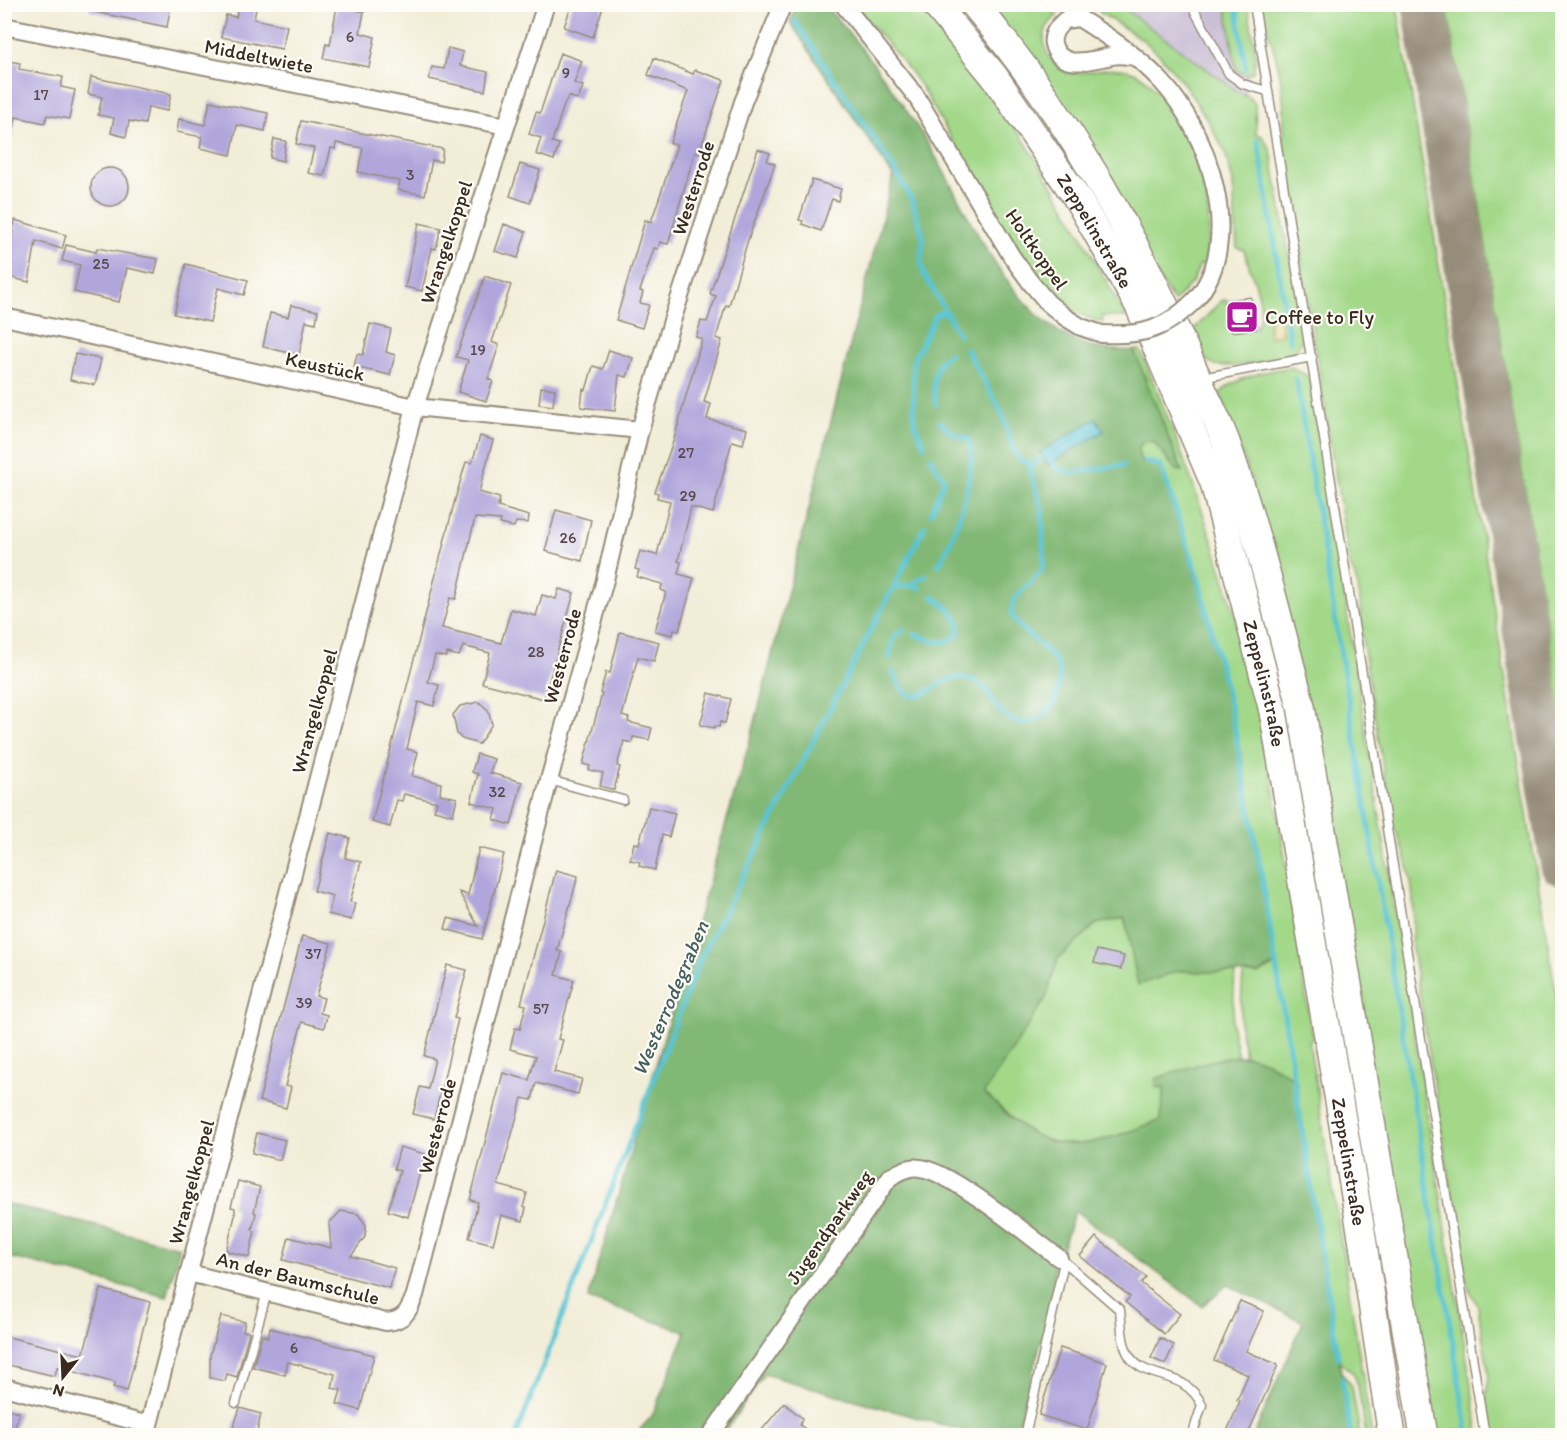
<svg xmlns="http://www.w3.org/2000/svg" width="1567" height="1440" viewBox="0 0 1567 1440" font-family="Itim,sans-serif">
  <style>
    .industrial { fill: #cbbfd5 }
    .green { fill: #a2d888; stroke: #6e8153; stroke-width: 1.5 }
    .forest { fill: #81b874; stroke: #5e7149; stroke-width: 1.5 }
    .sand { fill: #eeda9e; stroke: #94825e; stroke-width: 1.5 }
    .water { fill: #59c5d3; stroke: #4a7878; stroke-width: 1.5 }
    .lines { fill: none; stroke-linecap: round; stroke-linejoin: round }
    .stream { stroke: #59c5d3; stroke-width: 5 }
    .taxiway { stroke: #968c7a; stroke-width: 44 }
    .building { fill: #b0a6db }
    .service-casing { stroke: #968c7a; stroke-width: 11 }
    .minor-casing { stroke: #968c7a; stroke-width: 20 }
    .trunk-casing { stroke: #968c7a; stroke-width: 30 }
    .service { stroke: #fff; stroke-width: 8 }
    .minor { stroke: #fff; stroke-width: 16 }
    .trunk { stroke: #fff; stroke-width: 27 }
    .minor-bridge-casing { stroke: #968c7a; stroke-width: 20; stroke-linecap: butt }
    .minor-bridge { stroke: #fff; stroke-width: 16 }
    .labels { text-anchor: middle; dominant-baseline: central; stroke-width: 4.5; stroke-linejoin: round; paint-order: stroke }
    .number-label { font-size: 16px; fill: #58494d }
    .street-label { font-size: 20px; fill: #3b2a1e; stroke: #fdfcf7 }
    .poi-label { font-size: 20px; fill: #3b2a1e; stroke: #fdfcf7; text-anchor: start }
    .water-label { font-size: 21px; font-style: italic; fill: #46605d; stroke: #fdfcf7 }
  </style>
  <rect width="100%" height="100%" fill="#fdfcf7"/>
  <filter id="ink" filterUnits="userSpaceOnUse"><feTurbulence type="fractalNoise" baseFrequency=".0167" numOctaves="2"/><feDisplacementMap in="SourceGraphic" scale="12" xChannelSelector="R" yChannelSelector="G"/><feConvolveMatrix kernelMatrix="1 2 1 2 8 2 1 2 1" color-interpolation-filters="sRGB"/></filter>
  <filter id="wash" filterUnits="userSpaceOnUse"><feTurbulence type="fractalNoise" baseFrequency=".008" numOctaves="4" result="noise"/><feDisplacementMap in="SourceGraphic" scale="24" xChannelSelector="R" yChannelSelector="G"/><feGaussianBlur stdDeviation="1.35" result="paint"/><feColorMatrix in="noise" values="0 0 0 0 0 0 0 0 0 0 0 0 0 0 0 0 0 1.4 0 .05"/><feComposite in="paint" operator="in"/></filter>
  <g filter="url(#wash)">
    <rect width="100%" height="100%" fill="#f2edd7"/>
    <path class="industrial" d="M1119 5H1226L1236 70 1247 75 1245 97Z"/>
    <path class="green" d="M854 5H929L945 38 1022 137 1065 206 1126 317 1102 316 1103 322C1084 318 1065 307 1051 294 1001 242 964 156 925 93 905 61 878 33 854 5Z
      M986 5H1042L1058 15C1034 33 1044 60 1067 73 1089 74 1109 64 1131 71 1143 75 1151 84 1159 94 1197 139 1219 207 1204 265L1200 264 1193 281 1174 302Z
      M1104 5H1124L1122 7 1244 96 1245 92 1255 104 1256 133 1262 136 1271 150 1303 338 1295 352C1280 359 1233 369 1216 365 1202 361 1194 347 1189 335L1221 301 1226 300 1228 303 1232 331 1255 329C1270 306 1250 274 1244 250L1237 248 1233 182 1225 152 1205 116 1187 88 1160 55 1142 39 1099 12Z
      M1226 5H1248L1256 57 1253 72 1247 75 1236 70Z
      M1260 5H1397L1562 1032V1435H1490L1485 1403 1489 1377 1478 1307 1466 1282 1411 942C1418 904 1410 857 1392 823L1360 625C1362 604 1360 584 1350 566L1283 144C1286 112 1283 81 1274 50 1270 33 1263 23 1260 5Z
      M1447 5H1562V719Z
      M1134 350H1140C1186 458 1225 567 1252 681 1279 799 1293 920 1313 1040L1309 1041 1372 1435H1366L1358 1386 1354 1374 1339 1361 1296 1080 1268 1063 1245 1056 1240 1026 1243 973C1257 974 1265 973 1276 964L1231 709 1197 573 1161 466 1141 462 1138 451 1142 442 1153 441 1176 470 1182 471Z
      M1291 367 1309 377 1479 1435H1432L1251 479 1220 393C1237 376 1268 371 1291 367Z
      M1125 918 1138 984 1178 971 1235 972 1232 1027 1238 1057 1195 1066 1156 1079 1164 1086 1161 1120C1121 1134 1076 1157 1035 1135 1017 1126 1000 1106 984 1093L1045 998 1058 959 1096 924Z
      M1341 1372 1352 1386 1360 1435H1350Z"/>
    <path class="forest" d="M797 5H824C864 47 897 94 928 144 975 220 1022 361 1134 350L1182 471 1176 470 1153 441 1142 442 1138 451 1141 462 1152 461 1161 466C1187 546 1212 625 1231 707 1251 792 1262 879 1276 964L1258 974 1178 971 1138 985 1125 918 1096 924 1058 959 1046 998 984 1093C1000 1107 1017 1126 1035 1135 1076 1157 1121 1134 1161 1120L1164 1087 1157 1088 1155 1079C1176 1072 1225 1054 1245 1056 1264 1057 1281 1071 1296 1080L1351 1435H1254L1303 1322 1227 1285 1202 1306 1075 1211 1054 1272V1295L1015 1435H962L964 1431 764 1374 723 1435H635L652 1416 686 1332 588 1299 753 730 893 176 790 22Z
      M4 1203 180 1247 167 1297 5 1256Z"/>
    <path class="sand" d="M1279 314 1282 334 1269 337V321Z"/>
    <path class="water" d="M1096 418 1104 431 1048 465 1040 452Z"/>
    <g class="lines">
      <path class="stream" d="M1236 4 1246 69
        M795 21 896 172 912 200 923 236 921 263 924 274 959 335
        M1258 140 1290 342
        M966 349 1002 413 1013 449 1020 460 1032 465
        M1296 378 1468 1436
        M936 404C932 388 932 361 950 354
        M924 445 914 422 913 361 936 314 946 312
        M1145 461 1161 466 1197 573 1231 709 1263 883 1338 1357
        M1053 462 1055 466
        M1059 469 1070 473 1124 465
        M931 513 944 479 931 458
        M938 565C954 544 980 462 968 439L950 431 940 422
        M911 585 920 588
        M894 588 911 585 926 575
        M915 634C930 641 945 648 958 634 962 615 946 607 933 596
        M889 657 894 636 904 630
        M893 672C915 726 934 671 966 678 985 682 988 695 998 708 1017 732 1044 725 1055 699 1076 650 1023 644 1011 612 1014 589 1035 584 1044 566L1042 510 1030 471 1032 465 1039 460
        M1342 1378 1351 1436
        M516 1436 700 959 925 526"/>
      <path class="taxiway" d="M1424 4 1562 864"/>
    </g>
    <g id="blocks">
      <path class="building" d="M90 4H171L167 27 90 11Z
        M239 4H257L254 19 287 26 282 49 221 37 226 15 236 17Z
        M572 4H604L593 37 564 27Z
        M337 6 364 12 360 33 375 37 369 67 323 58 326 44 330 45Z
        M448 48 463 52 460 66 488 72 485 91 429 79 432 67 444 69Z
        M560 53 582 61 574 83 583 86 578 100 569 96 565 102 552 142 559 144 554 160 536 154 541 138 529 134 536 112 540 113Z
        M654 58 693 74 695 70 724 80 699 153 695 152 668 244 660 242 658 249 654 248 640 291 643 292 640 303 649 305 642 328 616 320 645 220 651 222 677 145 670 143 688 91 648 75Z
        M4 60 20 63 19 69 63 77 61 87 75 90 69 119 47 115 45 123 16 117 11 143 4 142Z
        M91 77 171 94 167 111 148 107 145 124 129 121 126 137 111 133 114 118 98 115 102 97 88 94Z
        M210 101 268 113 265 131 237 125 231 155 200 148 202 137 177 132 179 119 205 125Z
        M301 121 443 149 441 162 432 160 425 195 398 190 400 181 358 172 363 148 336 143 335 149 331 148 324 176 308 173 314 148 296 144Z
        M274 139 286 141 283 161 270 158Z
        M758 149 770 153 767 161 775 164 747 243 729 306 726 305 716 338 722 340 704 402 711 404 707 419 747 429 743 444 732 441 713 513 691 507 678 561 681 562 678 574 694 578 679 631 674 630 673 635 655 631 666 592 661 590 662 584 637 577 639 570 635 569 640 551 657 555 670 501 657 498 658 493 655 492 674 439 702 339 696 337 701 321 707 322 716 296 710 294Z
        M520 164 540 170 530 203 510 196Z
        M91 187a19 19 0 1 1 38 0a19 19 0 1 1-38 0Z
        M812 180 841 189 838 201 832 199 821 231 802 224 803 221 799 220Z
        M15 220 66 235 62 249 36 241 29 282 4 276Z
        M419 223 441 228 436 249 432 248 422 291 405 287Z
        M504 224 526 232 518 258 495 251Z
        M66 245 96 252 97 248 158 259 155 274 127 268 119 302 74 292 80 265 62 261Z
        M186 264 248 280 244 295 218 288 210 322 174 314Z
        M485 276 511 285 492 342 499 345 488 379 493 381 486 401 458 392 468 360 456 357Z
        M1251 297 1256 329 1232 332 1229 300Z
        M291 305 318 311 316 323 306 321 299 355 263 347 270 313 288 317Z
        M370 324 391 329 386 352 395 355 390 375 354 367 357 354 363 355Z
        M609 350 633 358 627 377 619 375 615 411 581 407 583 389 586 390 593 366 603 369Z
        M75 354 101 359 95 385 70 380Z
        M541 387 555 389 553 406 539 404Z
        M480 436 493 440 479 492 500 498 498 507 529 516 528 523 516 522 514 527 500 524 501 520 475 518 456 599 450 598 442 628 501 643 511 609 536 616 542 595 556 599 559 589 574 593 544 699 482 683 490 653 463 646 459 656 447 653 446 657 435 655 428 682 439 685 434 706 418 702 407 749 418 752 412 776 441 783 440 794 457 798 453 815 434 810 437 802 404 794 402 801 397 800 390 827 372 822 456 496 466 462 472 463Z
        M556 510 591 520 582 561 545 551Z
        M620 632 659 642 654 661 638 657 622 716 629 718 628 722 652 728 649 740 633 737 632 743 624 741 617 766 620 767 614 790 600 786 603 773 589 770 590 766 583 764 602 694 600 693 606 672 610 673Z
        M709 693 731 699 725 723 720 722 719 727 715 726 714 728 700 725Z
        M479 702 488 710 492 724 479 744 462 739 457 734 453 715 460 706Z
        M477 754 494 759 490 773 522 782 511 825 494 820 497 809 471 802 478 774 472 772Z
        M649 807 675 813 669 837 662 835 655 870 639 866 640 862 630 860 634 843 639 844Z
        M330 833 350 838 345 858 361 862 350 902 355 903 351 920 328 914 333 896 314 891Z
        M479 848 504 854 482 939 445 929 448 918 478 926 459 892 468 895Z
        M556 870 578 876 557 951 562 952 556 975 574 980 558 1039 563 1040 554 1072 582 1079 578 1094 536 1083 532 1100 522 1098 498 1185 527 1193 523 1207 526 1208 523 1221 501 1215 493 1244 469 1238 478 1202 470 1200 503 1073 529 1080 536 1056 510 1049 515 1028 520 1029 526 1005 521 1004Z
        M302 936 331 943 316 996 324 998 320 1013 327 1015 324 1028 302 1022 285 1086 291 1087 286 1108 259 1101Z
        M1097 950 1124 956 1121 969 1094 963Z
        M447 965 467 970 454 1018 458 1019 434 1119 413 1114 420 1087 428 1089 435 1059 424 1056Z
        M257 1133 285 1140 280 1160 252 1153Z
        M400 1147 425 1154 408 1217 388 1211 400 1171 394 1169Z
        M238 1181 260 1187 254 1212 256 1213 252 1230 255 1231 249 1257 226 1251 235 1216V1208L231 1207Z
        M341 1211 358 1214 366 1225 365 1237 351 1256 395 1268 389 1288 283 1260 289 1237 331 1248 329 1223Z
        M1096 1237 1146 1277 1141 1283 1180 1314 1164 1334 1125 1302 1130 1297 1080 1256Z
        M101 1289 150 1302 127 1391 113 1387 115 1383 57 1367 55 1376 4 1364V1336L83 1355Z
        M1240 1301 1264 1311 1246 1351 1278 1365 1247 1436H1225L1240 1401 1237 1400 1248 1375 1214 1360Z
        M221 1316 245 1322 243 1331 249 1332 237 1377 227 1374 225 1381 210 1378V1355Z
        M270 1328 374 1355 360 1410 337 1404 341 1390 332 1388 335 1374 288 1362 285 1375 253 1367 262 1335 268 1337Z
        M1160 1338 1174 1345 1165 1364 1151 1358Z
        M1060 1348 1107 1363 1087 1430 1039 1415Z
        M784 1403 802 1418 800 1425 814 1436H757Z
        M4 1408 19 1412 13 1436H4Z
        M240 1408 261 1414 256 1436 231 1434Z"/>
    </g>
  </g>
  <g filter="url(#ink)">
    <use href="#blocks" fill-opacity="0" stroke="#968c7a" stroke-width="1.5"/>
    <g class="lines">
      <g class="service-casing">
        <path id="service" d="M1059 4 1076 16
          M1191 4 1229 74 1243 84 1267 91
          M1254 4 1485 1436
          M1201 378 1312 357
          M549 780 623 800
          M1066 1263 1120 1310C1122 1325 1121 1344 1130 1357 1147 1382 1184 1368 1202 1405L1192 1436
          M236 1403 267 1292
          M1025 1436 1064 1262"/>
      </g>
      <g class="minor-casing">
        <path id="minor" d="M843 4 916 96 1012 257 1031 283 1048 303 1065 317 1081 327 1102 334
          M4 26 506 126
          M1135 57C1128 56 1119 54 1112 56 1093 59 1060 72 1053 44 1051 34 1058 26 1065 20L1079 18C1109 37 1138 56 1162 82 1209 133 1246 242 1195 300
          M4 317 415 407 640 430
          M189 1273 386 1322C405 1321 409 1310 415 1295L549 780 605 580 640 430 672 321 743 102 783 4
          M4 1387 149 1425
          M146 1436 415 407 546 4
          M710 1436 890 1177C900 1172 909 1166 920 1168 951 1171 1030 1237 1059 1258"/>
      </g>
      <g class="trunk-casing">
        <g id="trunk">
          <path id="s1" d="M935 4 994 76 1077 198 1139 306 1214 483 1273 711 1362 1237 1392 1436"/>
          <path d="M974 4C1069 117 1139 242 1197 377 1207 401 1220 424 1228 448 1257 532 1279 620 1301 706L1424 1436"/>
        </g>
      </g>
      <use href="#service" class="service"/>
      <use href="#minor" class="minor"/>
      <use href="#trunk" class="trunk"/>
      <g class="minor-bridge-casing">
        <path id="minor-bridge" d="M1102 334C1143 336 1165 330 1195 300"/>
      </g>
      <use href="#minor-bridge" class="minor-bridge"/>
    </g>
  </g>
  <defs>
    <g id="cafe-square" transform="scale(1.725)"><rect x="-9" y="-9" width="18" height="18" rx="4" fill="#b5179e" stroke="#fdfcf7"/><path d="M-5.5-4.5H6V0H3Q3 3.5 0 3.5H-2.5Q-5.5 3.5-5.5 0ZM3-3.2v2h1.7v-2ZM-6 4.5H4V6H-6Z" fill="#fff"/></g>
  </defs>
  <g fill-rule="evenodd">
    <use href="#cafe-square" x="1242" y="317"/>
  </g>
  <g class="labels">
    <g class="number-label">
      <text x="350" y="36">6</text>
      <text x="566" y="72">9</text>
      <text x="41" y="94">17</text>
      <text x="410" y="174">3</text>
      <text x="101" y="263">25</text>
      <text x="478" y="349">19</text>
      <text x="686" y="452">27</text>
      <text x="688" y="495">29</text>
      <text x="568" y="537">26</text>
      <text x="536" y="651">28</text>
      <text x="497" y="791">32</text>
      <text x="313" y="953">37</text>
      <text x="304" y="1002">39</text>
      <text x="541" y="1008">57</text>
      <text x="294" y="1347">6</text>
    </g>
    <g class="street-label">
      <text transform="translate(259 56) rotate(11)">Middeltwiete</text>
      <text transform="translate(693 188) rotate(-72)">Westerrode</text>
      <text stroke="none"><textPath href="#s1" startOffset="278">Zeppelinstraße</textPath></text>
      <text transform="translate(446 242) rotate(-72)">Wrangelkoppel</text>
      <text transform="translate(1037 249) rotate(55)">Holtkoppel</text>
      <text transform="translate(325 366) rotate(12)">Keustück</text>
      <text transform="translate(562 656) rotate(-75)">Westerrode</text>
      <text stroke="none"><textPath href="#s1" startOffset="764">Zeppelinstraße</textPath></text>
      <text transform="translate(314 711) rotate(-75)">Wrangelkoppel</text>
      <text transform="translate(437 1126) rotate(-75)">Westerrode</text>
      <text stroke="none"><textPath href="#s1" startOffset="1250">Zeppelinstraße</textPath></text>
      <text transform="translate(191 1182) rotate(-75)">Wrangelkoppel</text>
      <text transform="translate(829 1227) rotate(-55)">Jugendparkweg</text>
      <text transform="translate(298 1278) rotate(14)">An der Baumschule</text>
    </g>
    <g class="poi-label">
      <text x="1265" y="317">Coffee to Fly</text>
    </g>
    <g class="water-label">
      <text transform="translate(670 998) rotate(-67)">Westerrodegraben</text>
    </g>
  </g>
  <rect width="1567" height="1440" fill="none" stroke="#fdfcf7" stroke-width="24"/>
  <g transform="translate(63 1377) rotate(198)" stroke="#fdfcf7" stroke-width="4.5" paint-order="stroke">
  <path d="M0-4.5L10 22L0 15L-10 22Z" fill="#3b2a1e"/>
  <text y="-9" font-size="16" font-weight="bold" text-anchor="middle" fill="#3b2a1e">N</text>
  </g>
</svg>
